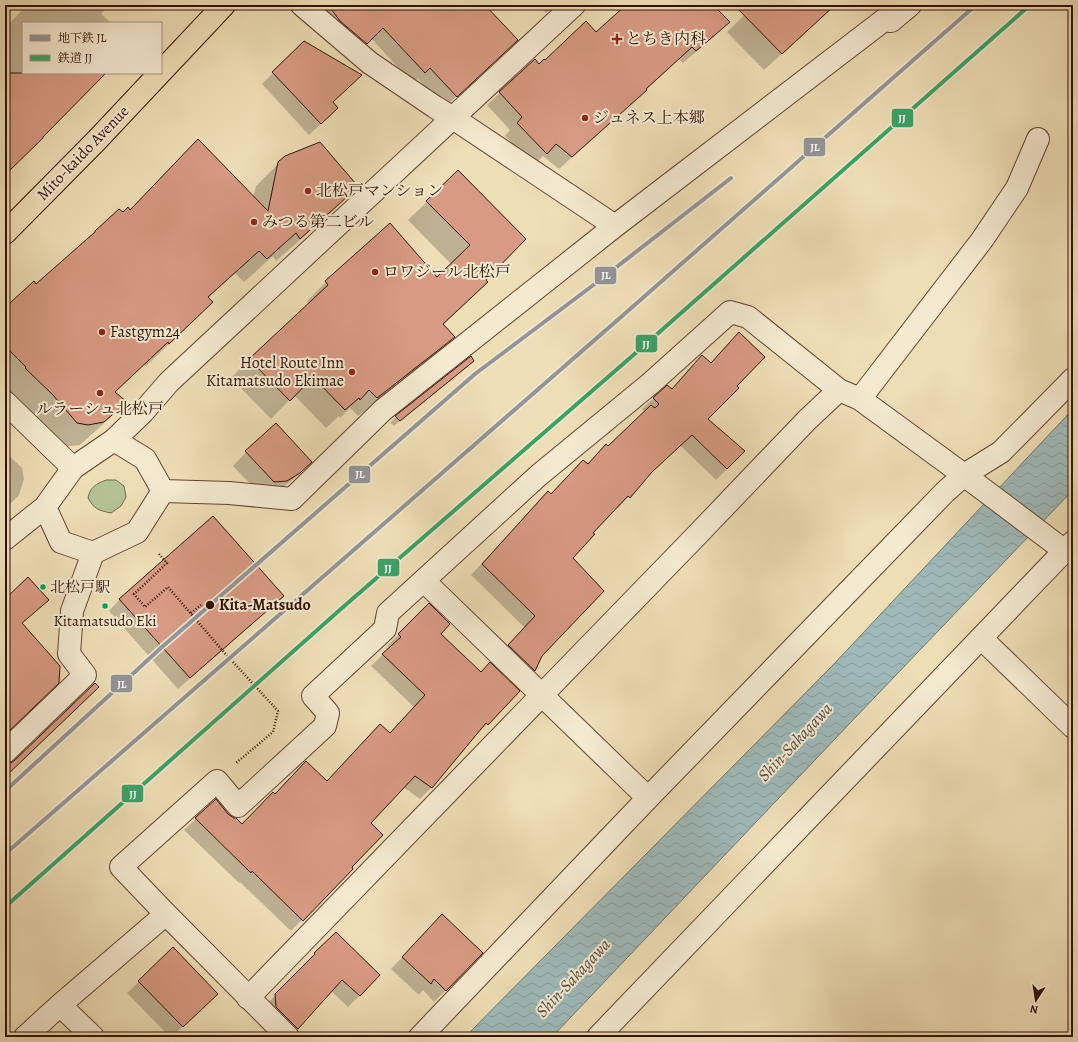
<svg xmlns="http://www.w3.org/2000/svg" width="1078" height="1042" viewBox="0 0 1078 1042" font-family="Alegreya,'Noto Serif JP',serif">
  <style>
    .green { fill: #b3c292; stroke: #726a4a }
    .water { fill: url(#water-waves); stroke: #737670 }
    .shadow { fill: #0003 }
    .building { fill: #d79a82; stroke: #321103 }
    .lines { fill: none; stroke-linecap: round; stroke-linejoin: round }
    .minor-casing { stroke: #614430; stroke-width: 24 }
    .tertiary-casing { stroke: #614430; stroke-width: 24 }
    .trunk-casing { stroke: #321103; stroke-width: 24 }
    .path { stroke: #321103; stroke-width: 2.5; stroke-dasharray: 1 2; stroke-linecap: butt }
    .minor { stroke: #f4ead0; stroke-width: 22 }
    .tertiary { stroke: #f4ead0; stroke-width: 22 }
    .trunk { stroke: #eedeb6; stroke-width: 22 }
    .rail-1-casing { stroke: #f4ead0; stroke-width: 7 }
    .rail-1 { stroke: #3ba366; stroke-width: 4 }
    .metro-1-casing { stroke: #f4ead0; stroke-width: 7 }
    .metro-1 { stroke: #939598; stroke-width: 4 }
    .poi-dot { fill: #8f2418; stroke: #f4ead0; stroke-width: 1.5 }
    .bus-dot { fill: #00a651; stroke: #f4ead0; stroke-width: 1.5 }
    .stop-dot { fill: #321103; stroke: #f4ead0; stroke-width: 1.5 }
    .labels { text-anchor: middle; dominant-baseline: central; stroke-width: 4; stroke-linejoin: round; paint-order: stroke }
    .bus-label { font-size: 15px; fill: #321103; stroke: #f4ead0; text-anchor: start }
    .poi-label { font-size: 16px; fill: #321103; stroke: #f4ead0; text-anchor: start }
    .street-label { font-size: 16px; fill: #321103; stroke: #f4ead0 }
    .stop-label { font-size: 16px; font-weight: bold; fill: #321103; stroke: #f4ead0; text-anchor: start }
    .water-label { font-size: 17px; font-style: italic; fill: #584c43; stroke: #f4ead0 }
    .line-badge { stroke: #f4ead0; stroke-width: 1.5 }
    .badge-label { font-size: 11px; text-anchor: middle; font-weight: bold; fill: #fff }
  </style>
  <defs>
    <pattern id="water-waves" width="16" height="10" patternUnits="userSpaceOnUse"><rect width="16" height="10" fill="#9eb9b9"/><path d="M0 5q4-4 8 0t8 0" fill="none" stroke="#899e9d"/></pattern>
  </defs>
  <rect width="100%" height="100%" fill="#eedeb6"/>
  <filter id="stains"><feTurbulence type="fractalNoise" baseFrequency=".005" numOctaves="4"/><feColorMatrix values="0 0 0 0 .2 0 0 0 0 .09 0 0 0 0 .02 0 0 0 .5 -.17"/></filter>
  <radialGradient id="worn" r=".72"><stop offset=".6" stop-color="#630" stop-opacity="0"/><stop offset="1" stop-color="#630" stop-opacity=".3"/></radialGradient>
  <path class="green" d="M106 480H116L124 486 126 497 121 506 111 513C98 510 95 510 88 498 90 487 96 484 106 480Z"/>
  <path class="water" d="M1073 409V490L853 720 552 1037H465L833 665Z"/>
  <path class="shadow" d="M27 5H109L101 14 111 23H23V73H105L5 175V28Z
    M314 5H484L505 52 445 107 418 79 413 84 371 38 355 55Z
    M539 5H559L552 8 546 13Z
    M627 5H712L728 22 716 35 683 63 679 59 633 102 559 169 543 156 534 165 505 136 510 130 487 105 535 60 539 65 596 34Z
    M755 5H836L764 70 727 32Z
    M304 42 332 102 326 119 309 135 262 84Z
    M279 163 354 185 357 187 334 210 276 261 273 256 244 282 235 273 208 298 189 325 146 366 144 364 114 392 125 402 102 425 80 445 64 447 5 393V309L10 304 36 285 123 213 130 211 253 198 256 186Z
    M458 172 484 280 487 282 443 325 453 337 435 356 358 416 350 408 340 418 339 416 326 428 294 395 271 419 231 378 249 359 310 304 307 301 326 282 437 278 451 264 408 220Z
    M728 345 735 386 706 420 744 452 716 480 680 445 648 475 618 508 616 507 591 533 571 558 541 655 534 671 523 682 498 657 525 628 471 575 537 504 551 495 608 447 645 412 642 409 654 398 671 390 710 364Z
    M471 358 473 361 468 366 394 426 390 423 396 417Z
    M5 452 22 468 24 479 19 495 5 509Z
    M246 452 311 462 291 481 273 494 261 495 233 466Z
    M283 596 271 607 178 689 109 611 120 599Z
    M429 605 439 634 487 724 476 735V734L431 788 420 799 403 787 370 823 350 867 352 869 291 931 240 882 239 883 184 830 216 800 228 815 242 825 275 795 326 782 380 725 390 734 414 707 371 666 390 648 387 646Z
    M431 927 446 990 434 1002 423 990 419 995 391 969Z
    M336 933 360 995 348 1007 331 991 288 1037 264 1007 305 966 303 965Z
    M173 949 216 994 172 1037H170L127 993Z"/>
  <path class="building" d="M328 5H485L518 40 457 97 430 68 425 73 383 28 367 44 340 21Z
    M626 5H713L730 22 696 51 692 47 646 89 647 90 572 157 556 144 547 154 517 123 522 117 499 92 535 59 539 64 544 59 545 60 586 21 596 32Z
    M734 5H835L782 54Z
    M304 41 362 75 333 102 338 108 321 124 272 72Z
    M5 73H106L43 137V138L5 175Z
    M198 139 268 211 278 162 285 156 320 142 356 184 355 185 358 187 300 239 296 233 267 259 259 251 208 297 213 302 169 344 168 342 115 392 127 402 104 422 88 425 77 423 53 395 25 368 26 367 5 346V319L10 303 34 281 36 284 95 232V231L119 209 123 212 128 207 130 210Z
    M458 170 526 239 486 280 488 282 443 324 455 337 377 398 369 390 360 400 359 398 345 410 313 377 290 401 249 359 328 285 325 281 390 223 437 277 470 245 426 201Z
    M739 332 765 357 737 386 739 388 708 419 745 451 727 469 692 435 652 472 630 498 628 496 593 533 595 534 573 558 604 591 542 656 535 671 508 645 535 616 482 564 548 491 551 494 583 460 588 464 606 444 608 446 651 405 655 408 659 404 653 398 667 385 672 389 702 355 711 363Z
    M471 356 474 361 400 421 395 416Z
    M276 423 312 462 300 473 287 481 274 482 245 451Z
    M213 516 284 596 190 678 119 599Z
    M28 577 49 600 22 623 60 666 59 683 5 735V599Z
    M429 603 450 624 441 634 481 672 490 662 520 691 488 725 486 723 432 788 415 776 371 823 383 835 352 867 353 869 303 921 252 871 251 873 195 818 216 799 228 814 234 818H236L242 824 273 792 275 794 306 761 327 781 380 724 390 733 425 695 382 654 401 637 398 634Z
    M95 683 99 687 5 777V764H8L14 761Z
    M442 914 483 953 446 991 434 979 431 984 402 957Z
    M336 932 380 975 360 996 342 980 298 1029 276 1007 275 994 315 954 314 953Z
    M173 947 218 994 183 1027 138 981Z"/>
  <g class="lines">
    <g class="minor-casing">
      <path id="minor" d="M302 5 370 63 435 107 453 118 615 226
        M860 399 982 240 1017 188 1038 139
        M114 440 145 459 163 491 137 532 93 553 61 542 45 507 73 468 114 440 143 412 169 382 574 5
        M163 491 229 493 292 499 383 410 615 226 884 20 891 21 910 5
        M5 539 45 507
        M424 581 648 798
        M5 752 85 675 69 654 72 611 93 553
        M248 998 698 534 807 420 839 390
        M60 1005 93 1037
        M25 1037 60 1005 166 914
        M288 1037 166 914 121 867 217 781 238 806 325 726 328 713 313 696 385 629 388 613 539 475 651 383 730 312 748 317 839 390 860 399 964 475 1065 551
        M420 1037 648 798 945 492 964 475 1001 452 1073 379
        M598 1037 1073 542"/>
    </g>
    <g class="tertiary-casing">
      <path id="tertiary" d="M5 402 73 468
        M981 638 1073 727"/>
    </g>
    <g class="trunk-casing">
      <path id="trunk" d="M161 72 224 5
        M5 233 97 140 160 73"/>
    </g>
    <path class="path" d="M159 554 167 563 134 594 145 607 168 587 222 650 278 711 273 732 236 763
      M191 613 201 605"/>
    <use href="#minor" class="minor"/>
    <use href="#tertiary" class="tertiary"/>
    <use href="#trunk" class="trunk"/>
    <g class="rail-1-casing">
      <path id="rail-1" d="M5 907 342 608 638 351 1030 5"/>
    </g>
    <use href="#rail-1" class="rail-1"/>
    <g class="metro-1-casing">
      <path id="metro-1" d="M5 791 162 647 475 374 596 283 731 178
        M5 854 621 317 976 5"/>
    </g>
    <use href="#metro-1" class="metro-1"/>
  </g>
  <g class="poi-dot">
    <path d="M615 33h4v4h4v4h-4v4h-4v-4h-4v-4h4z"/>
    <circle cx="585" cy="118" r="4"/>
    <circle cx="308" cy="191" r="4"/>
    <circle cx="254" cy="222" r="4"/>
    <circle cx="375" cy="272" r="4"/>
    <circle cx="102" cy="332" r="4"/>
    <circle cx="352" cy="372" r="4"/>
    <circle cx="100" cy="393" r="4"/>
  </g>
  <g class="bus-dot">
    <circle cx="43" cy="587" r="3.5"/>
    <circle cx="105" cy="606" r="3.5"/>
  </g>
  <circle class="stop-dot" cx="210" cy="605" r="5"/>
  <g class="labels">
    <g class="bus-label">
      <text x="50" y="587">北松戸駅</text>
      <text x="105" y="621" text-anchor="middle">Kitamatsudo Eki</text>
    </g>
    <g class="poi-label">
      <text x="626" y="39">とちき内科</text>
      <text x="593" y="118">ジュネス上本郷</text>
      <text x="316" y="191">北松戸マンション</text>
      <text x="262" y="222">みつる第二ビル</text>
      <text x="383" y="272">ロワジール北松戸</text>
      <text x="110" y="332">Fastgym24</text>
      <text x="344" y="363" text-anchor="end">Hotel Route Inn<tspan x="344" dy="18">Kitamatsudo Ekimae</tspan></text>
      <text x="100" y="409" text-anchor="middle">ルラーシュ北松戸</text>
    </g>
    <g class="street-label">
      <text transform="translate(83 153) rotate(-46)">Mito-kaido Avenue</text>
    </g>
    <g class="stop-label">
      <text x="219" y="605">Kita-Matsudo</text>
    </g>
    <g class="water-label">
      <text transform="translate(795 742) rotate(-47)">Shin-Sakagawa</text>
      <text transform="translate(573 978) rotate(-47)">Shin-Sakagawa</text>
    </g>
  </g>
  <g class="line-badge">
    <rect x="891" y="108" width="23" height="20" rx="4" fill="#3ba366"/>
    <rect x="803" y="137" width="23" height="20" rx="4" fill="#939598"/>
    <rect x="594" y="266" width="23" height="19" rx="4" fill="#939598"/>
    <rect x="635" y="334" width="23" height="19" rx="4" fill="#3ba366"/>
    <rect x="348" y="465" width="23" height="19" rx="4" fill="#939598"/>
    <rect x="377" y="558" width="23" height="19" rx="4" fill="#3ba366"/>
    <rect x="110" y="674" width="23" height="19" rx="4" fill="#939598"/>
    <rect x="121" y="784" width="23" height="19" rx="4" fill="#3ba366"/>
  </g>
  <g class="badge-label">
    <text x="902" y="122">JJ</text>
    <text x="815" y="151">JL</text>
    <text x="606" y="279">JL</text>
    <text x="646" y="348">JJ</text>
    <text x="360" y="478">JL</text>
    <text x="388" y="572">JJ</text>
    <text x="122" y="688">JL</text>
    <text x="133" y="798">JJ</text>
  </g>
  <rect width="1078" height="1042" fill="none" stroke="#eedeb6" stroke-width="20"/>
  <rect x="6" y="6" width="1066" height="1030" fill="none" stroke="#321103" stroke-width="2"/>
  <rect x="10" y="10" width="1058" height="1022" fill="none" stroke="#321103"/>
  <rect x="22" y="22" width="140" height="52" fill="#f4ead0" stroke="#a6937e"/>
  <rect x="30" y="35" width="20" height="6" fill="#939598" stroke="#a6937e"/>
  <text x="58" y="42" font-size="12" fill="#321103">地下鉄 JL</text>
  <rect x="30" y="55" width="20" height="6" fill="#3ba366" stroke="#a6937e"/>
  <text x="58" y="62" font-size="12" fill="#321103">鉄道 JJ</text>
  <g transform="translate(1036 1000) rotate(192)" stroke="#f4ead0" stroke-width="3" paint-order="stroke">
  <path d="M0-3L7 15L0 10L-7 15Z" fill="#321103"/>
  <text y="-6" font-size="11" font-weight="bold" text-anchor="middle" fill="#321103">N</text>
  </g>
  <rect width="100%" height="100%" filter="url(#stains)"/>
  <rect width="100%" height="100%" fill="url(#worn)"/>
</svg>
